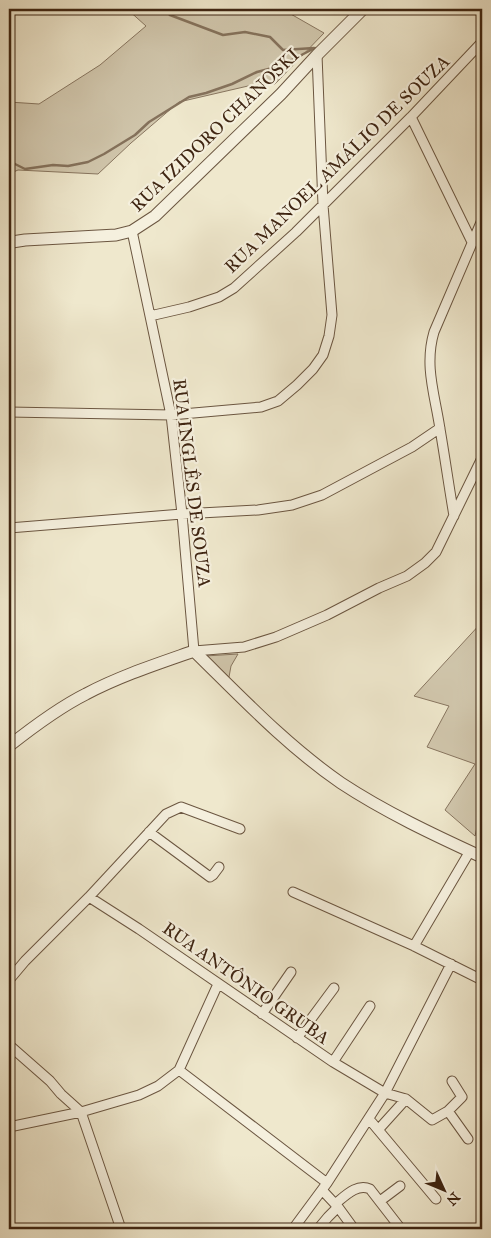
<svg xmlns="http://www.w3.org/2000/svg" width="491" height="1238" viewBox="0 0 491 1238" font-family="'IM FELL Great Primer',serif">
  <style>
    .green { fill: #d1c7ad; stroke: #887660 }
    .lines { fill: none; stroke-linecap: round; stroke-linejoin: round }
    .stream { stroke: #85725c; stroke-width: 2.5 }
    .minor-casing { stroke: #6b5641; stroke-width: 11 }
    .tertiary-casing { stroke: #6b5641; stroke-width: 13 }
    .minor { stroke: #f5f0de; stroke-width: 9 }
    .tertiary { stroke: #f5f0de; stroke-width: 11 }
    .labels { text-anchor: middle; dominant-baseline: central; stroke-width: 4.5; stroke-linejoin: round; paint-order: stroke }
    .street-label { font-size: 18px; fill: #3f2512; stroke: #f5f0de }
  </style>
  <rect width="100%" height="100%" fill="#efe8cd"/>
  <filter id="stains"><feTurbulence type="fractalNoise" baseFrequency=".004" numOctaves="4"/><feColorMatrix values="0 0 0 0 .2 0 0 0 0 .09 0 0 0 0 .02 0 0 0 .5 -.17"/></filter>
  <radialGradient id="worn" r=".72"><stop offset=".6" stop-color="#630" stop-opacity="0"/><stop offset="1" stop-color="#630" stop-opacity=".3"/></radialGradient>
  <path class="green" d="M127 9H275L289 13 324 33 275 84 248 86 179 102 131 143 98 174 18 170 9 174V102L39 104 100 65 146 26Z
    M482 622V805L475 836 445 810 475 764 427 747 449 706 414 696Z
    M238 654 231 666 229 677 205 656Z"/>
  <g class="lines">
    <path class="stream" d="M164 9 170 15 223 35 245 32 270 37 283 50 314 48
      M9 161 25 169 53 165 68 166 88 162 104 154 135 135 149 122 189 97 206 93 232 84 257 72 280 66 315 48"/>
    <g class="minor-casing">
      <path id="minor" d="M411 117 472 242
        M132 231 171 415 182 514 194 651 244 647 276 637 327 615 379 588 407 576 425 563 436 552 482 458
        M150 316 189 307 219 297 234 288 296 232 411 117 482 42
        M9 412 171 415 261 407 278 401 297 385 313 369 323 355 329 336 332 315 323 205 317 55
        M454 516C449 487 445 458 440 429 435 395 424 366 434 332L482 220
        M9 528 182 514 258 510 292 505 322 495 412 447 440 428
        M149 832 210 877 213 875 219 867
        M293 892 414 946 482 980
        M89 897 139 929 333 1062 385 1093 406 1099
        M414 946 470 851
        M9 980 25 961 89 897 166 814 181 807 240 829
        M262 1014 291 972
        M297 1038 334 988
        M9 1045 50 1081 61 1094 81 1112 121 1229
        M333 1062 370 1006
        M179 1070 327 1183
        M448 1111 468 1139
        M369 1119 436 1199
        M9 1127 81 1112 139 1095 158 1086 179 1070 218 984
        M378 1130 406 1099 432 1120 448 1111 462 1097 452 1081
        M322 1190 338 1207 354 1229
        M380 1201 400 1186
        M335 1204C345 1196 357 1183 370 1189L401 1229
        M293 1229 327 1183 385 1093 451 964
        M318 1229 328 1217 338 1207"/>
    </g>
    <g class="tertiary-casing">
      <path id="tertiary" d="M9 243 12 242 25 240 116 235 132 231 155 216 281 94 317 55 363 9
        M9 746C33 727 58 708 86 694 120 676 157 664 194 651 241 697 286 745 341 783 385 812 434 835 482 857"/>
    </g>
    <use href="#minor" class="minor"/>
    <use href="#tertiary" class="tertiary"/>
  </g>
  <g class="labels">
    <g class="street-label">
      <text transform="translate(215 130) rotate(-44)">RUA IZIDORO CHANOSKI</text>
      <text transform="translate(337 164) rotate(-44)">RUA MANOEL AMÁLIO DE SOUZA</text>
      <text transform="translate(192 483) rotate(83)">RUA INGLÊS DE SOUZA</text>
      <text transform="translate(246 983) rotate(35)">RUA ANTÔNIO GRUBA</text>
    </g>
  </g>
  <rect width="491" height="1238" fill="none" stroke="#efe8cd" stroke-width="30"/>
  <rect x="10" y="10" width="471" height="1218" fill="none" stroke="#3f2512" stroke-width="2.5"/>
  <rect x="15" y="15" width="461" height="1208" fill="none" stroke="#3f2512"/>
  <g transform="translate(444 1190) rotate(134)" stroke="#f5f0de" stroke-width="4" paint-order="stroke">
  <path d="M0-4L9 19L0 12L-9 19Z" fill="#3f2512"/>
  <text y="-8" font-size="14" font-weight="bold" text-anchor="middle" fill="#3f2512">N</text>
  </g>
  <rect width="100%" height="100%" filter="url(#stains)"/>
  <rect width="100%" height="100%" fill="url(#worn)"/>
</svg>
